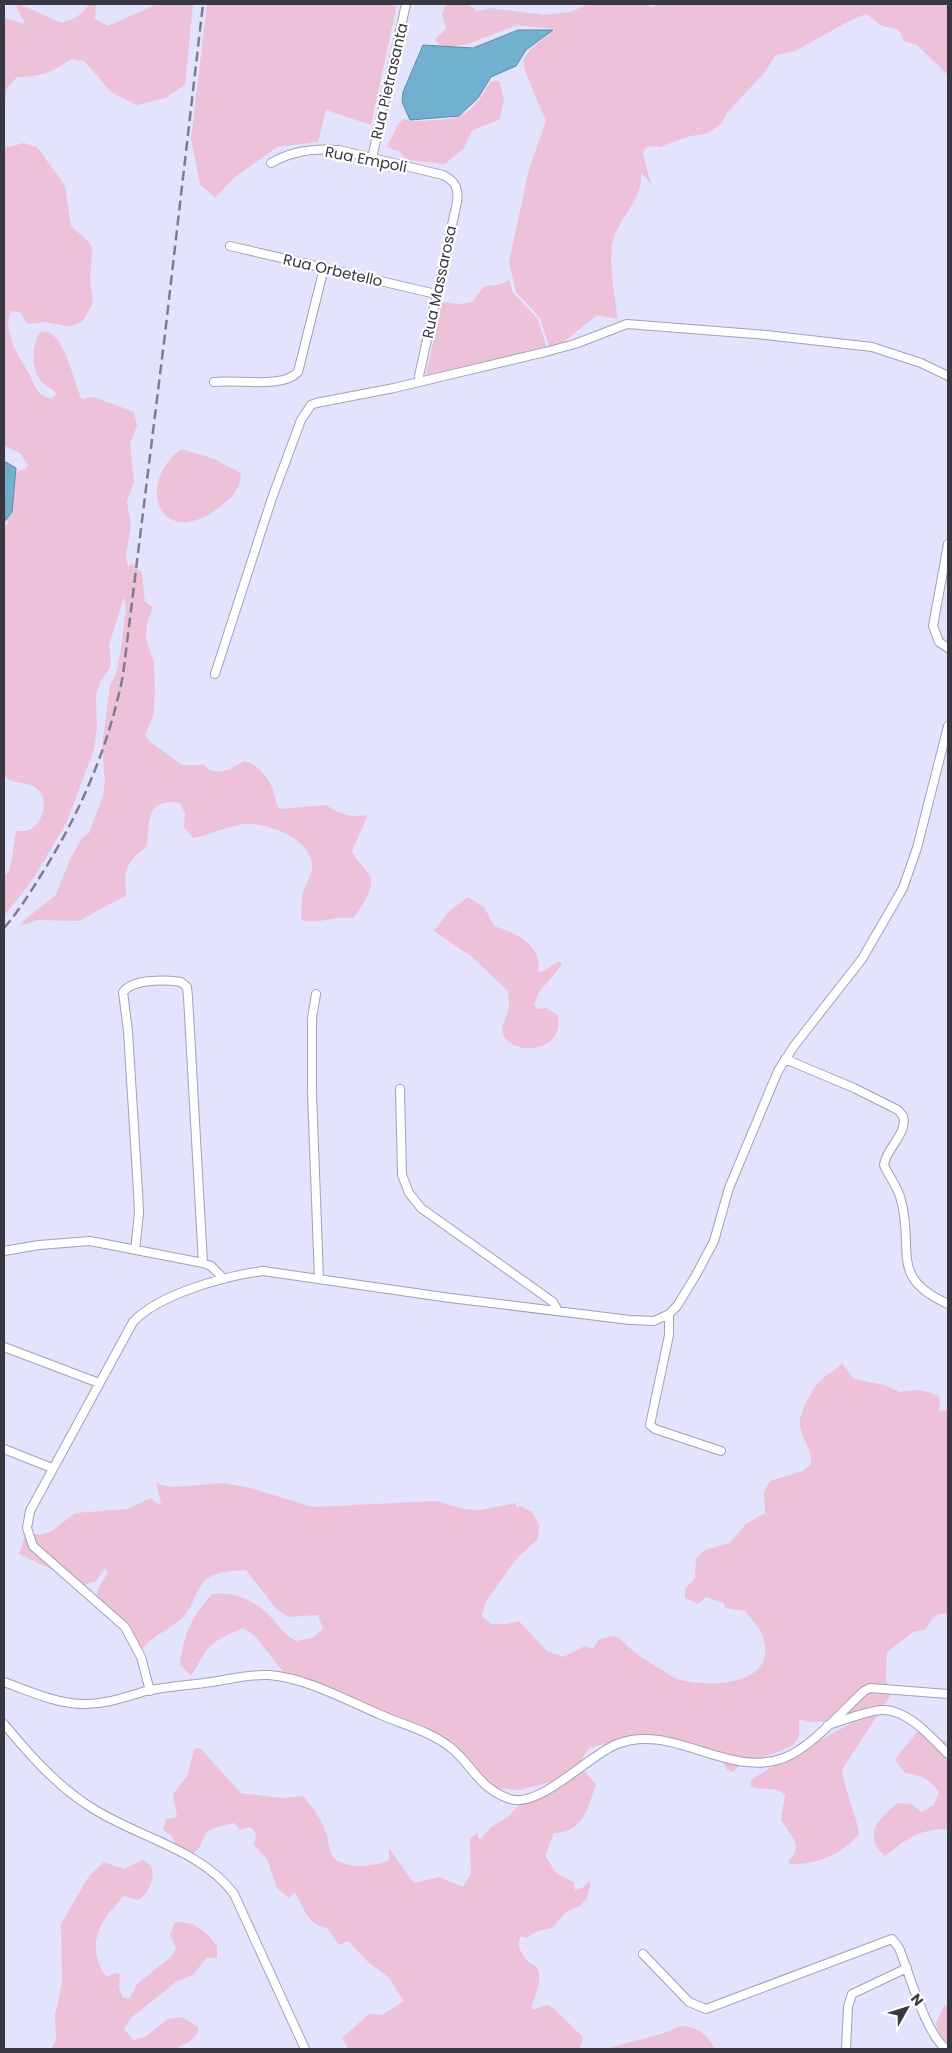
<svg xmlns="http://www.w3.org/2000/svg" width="952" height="2053" viewBox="0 0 952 2053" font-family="Poppins,sans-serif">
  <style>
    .green { fill: #edc1d8 }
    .water { fill: #71b0cf; stroke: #608ca5 }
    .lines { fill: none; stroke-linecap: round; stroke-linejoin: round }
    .minor-casing { stroke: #a1a0b9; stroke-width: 10 }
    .minor { stroke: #fff; stroke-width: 8 }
    .rail { stroke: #7e7d8f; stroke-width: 2.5; stroke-dasharray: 10 5; stroke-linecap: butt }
    .labels { text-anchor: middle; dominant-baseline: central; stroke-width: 4.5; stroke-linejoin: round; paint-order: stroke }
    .street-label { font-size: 15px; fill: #383742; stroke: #fff }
  </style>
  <rect width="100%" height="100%" fill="#e4e3fe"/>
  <path class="green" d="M19 4 62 23 77 17 89 5 96 4 95 19 108 26 157 4H193L185 85 165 98 137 105 111 92 84 61 71 59C54 72 38 77 17 77L7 88 4 110V18L25 24 16 6Z
    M207 4H397L371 125 326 110 318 142 277 147 235 177 215 198 200 184 191 139Z
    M446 4H468L477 11 490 8 544 15 570 12 589 4H648L652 8 658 4H948V75L917 45 904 41C899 25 896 30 883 26 877 24 872 17 866 14L851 20 795 51 776 55 763 74 727 113 721 124 706 134 690 136 660 147 652 146 645 148 643 154 651 184 641 173C643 198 622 215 614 237 607 254 615 300 618 319L597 315 561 344 550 349 540 318 516 292 509 262 529 169 546 121 526 74 523 60 531 49 555 29 517 25 468 44 449 47 439 45 435 39 446 29C445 17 438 18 446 4Z
    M499 81 504 99 500 119 472 131 463 149 445 164 407 160 400 152 387 147 398 124 403 119C414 122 423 121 434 120 467 119 474 110 490 82Z
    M24 143 37 147 65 186 71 226 89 242 92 249 90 281 93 303 83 321 70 327 46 322 27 324 20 312 11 311C1 333 21 359 31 377 34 383 35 390 41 394 44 397 48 397 52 399L56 394C53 388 49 389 44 384 30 371 31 347 40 332 64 325 74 385 82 399L94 397 134 412 137 426 130 444 134 482 127 501 131 527 126 554 128 568 132 563 142 573 145 602 153 607 147 623 146 640 154 662 155 691 153 717 145 735 148 740 182 765H204C217 778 231 769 244 761 258 764 271 780 274 793 276 799 275 804 280 809L326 805C339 814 351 818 368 815L352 851C356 861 363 866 369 874 377 887 360 909 353 918 335 915 319 925 301 920 302 911 301 901 303 893 305 884 311 877 312 868 314 839 267 822 244 824 227 826 210 835 193 838L184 827 185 813 180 803C145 798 150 821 147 846 127 862 122 870 127 895L79 921 38 920 20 926 23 921 56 895 70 859 82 838 89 833 103 796 105 781 102 747 110 685 116 674 120 654 126 610 124 597 109 645 111 659 110 668 100 682 96 696 97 728 94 749 67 822 31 882 4 916V877L9 871 12 858 16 831C21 831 27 832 31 829 45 820 50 795 33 786 23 781 12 785 4 775V526L8 524 4 501 15 472 25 469 28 465 20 453 4 446V148Z
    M509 280 513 293 538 319 547 349 426 375 442 302 460 304 472 302 484 286 499 285Z
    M181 449 212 458 241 473C239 492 234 495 220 507 162 552 133 486 181 449Z
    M468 897 484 907 494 926C516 933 543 945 538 972L544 971 559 961 562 965 539 992 534 1005 536 1009 546 1008 558 1015C565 1054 511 1056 503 1034 500 1026 508 1015 509 1007 509 1002 508 996 508 991L472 957 434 931 449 911Z
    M842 1363 854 1379 884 1385 900 1392C914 1389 928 1389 940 1398L939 1411 948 1410V1613C935 1614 931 1619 925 1630L913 1632 887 1652 886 1680 891 1694 842 1770C845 1793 856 1812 859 1834 842 1854 817 1865 790 1864L788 1862C805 1844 790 1836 781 1820L785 1795C776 1785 761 1792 751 1786V1780L768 1769 857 1720 853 1714C830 1714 826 1728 799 1719V1737L792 1746 773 1754 741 1763 733 1772 727 1770 723 1762 692 1747 631 1737 589 1748 581 1761 585 1772 596 1784C589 1806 582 1834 554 1833L545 1856 557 1874 574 1882 575 1890 582 1888 591 1880 587 1898 580 1906 566 1912 552 1928 538 1931 526 1938 521 1936 518 1944C522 1955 525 1962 537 1967 544 1984 533 1993 532 2009 538 2010 541 2005 547 2005 553 2005 576 2031 583 2037L580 2049H348L342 2038 369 2014 382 2015 404 2001 388 1977 368 1962 348 1941 339 1945 327 1928C307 1924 304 1909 295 1892L289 1898 277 1888 267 1859 254 1845 256 1834 253 1829 248 1827 241 1830 234 1823C227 1825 211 1827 206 1833 201 1841 202 1847 193 1854L178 1851 172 1836 163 1830 166 1819 177 1817 173 1794 188 1775 194 1749 200 1748 241 1793 281 1798 303 1796C313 1807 323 1822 327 1836 329 1843 329 1853 334 1858 343 1869 378 1867 389 1860V1848L414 1883 440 1877 463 1887 471 1874 470 1838 478 1833V1838L481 1839 491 1827 508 1817 520 1804 542 1793 555 1783 554 1781 520 1790 494 1788 481 1780 456 1748 431 1731 378 1713 289 1679 254 1635 243 1628C230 1633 214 1640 206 1651 200 1659 197 1668 191 1675L180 1665C184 1633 191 1618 212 1594 231 1591 251 1599 266 1612 277 1622 282 1634 296 1641L312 1638 323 1629 318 1615 289 1617 277 1610 246 1570C231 1571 212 1571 202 1584 194 1594 193 1607 183 1617 170 1629 154 1635 143 1648L126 1634 130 1629 128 1624 97 1596 98 1589 108 1572 105 1569 96 1581 85 1585 19 1554 26 1533 40 1535 52 1531 75 1513 127 1509 151 1498 159 1505 161 1503 156 1482 161 1485 174 1487 223 1483 251 1488 312 1507 436 1501 464 1509 480 1510 516 1503V1507L521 1506 532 1512 539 1525 538 1539 518 1557 486 1601 482 1616 491 1624H507L519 1621 547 1651 563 1657 585 1646 593 1649 598 1640 612 1636 618 1637C634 1653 645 1660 664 1671 668 1674 672 1677 677 1679 706 1688 776 1687 764 1640 761 1629 752 1620 745 1611L725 1608 724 1603 706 1597 698 1604 685 1598V1589L695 1578 696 1558 705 1550 730 1543 746 1524 765 1513 764 1492 770 1481 803 1471 811 1464C812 1449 803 1441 800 1427 797 1417 813 1386 822 1379 829 1373 836 1371 842 1363Z
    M918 1730 948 1742V1829C919 1829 908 1838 885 1856 861 1835 879 1818 898 1803L912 1804 921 1812 934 1805 939 1792C929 1779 922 1775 905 1773L895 1760C902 1748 912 1741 918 1730Z
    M143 1860C161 1868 151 1892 138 1900L124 1896C101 1920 84 1943 106 1977L116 1973 120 1974 119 1988 123 1998H130L137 1984 173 1955 176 1947 170 1935 175 1922C195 1921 206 1931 217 1946V1958H206L193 1975 176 1982 131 2018 124 2029 133 2040 145 2037 168 2019 182 2017 198 2027V2033L189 2042 174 2049H51L56 2040 55 2015 62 1983 61 1924 89 1876 104 1862 124 1869Z
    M948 2004V2049H941L936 2023 944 2006Z
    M680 2026C697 2026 707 2034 715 2049H606C630 2041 657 2038 680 2026Z"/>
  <path class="water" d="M518 30H553L526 50 516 66 491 77 478 98 459 116 410 120 402 102 403 92 423 45 473 48Z
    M4 461 16 468 12 512 5 521Z"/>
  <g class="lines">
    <g class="minor-casing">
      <path id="minor" d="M372 158 406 4
        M271 163C291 151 316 148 339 150L443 175C455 181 459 188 457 202L419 376
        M230 246 436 294
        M214 382C237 379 282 389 298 372L324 268
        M948 544 933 626 939 642 948 648
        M215 674 272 498 301 420 311 405 316 403 394 388 545 352 575 344 627 324 766 335 872 347 921 363 948 376
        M316 994 312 1018V1093L319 1279
        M785 1059 854 1088 898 1110 903 1116C908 1134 886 1148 884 1165 889 1177 898 1187 901 1200 915 1251 888 1277 948 1304
        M400 1089 402 1175 409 1193 421 1208 553 1302 558 1311
        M135 1250 139 1213 138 1191 128 1031 123 992C134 978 166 980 181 982L187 987 188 997 203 1263
        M4 1251 39 1245 90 1241 203 1263 211 1266 224 1279
        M669 1314V1335L650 1425 655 1429 721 1451
        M4 1347 99 1383
        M4 1449 52 1468
        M4 1682C29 1691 55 1703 81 1704 104 1705 125 1697 146 1691 168 1686 191 1685 212 1682 231 1679 250 1674 269 1675 307 1678 346 1700 381 1715 404 1725 429 1731 450 1747 472 1764 478 1788 510 1799 539 1809 589 1755 617 1744 672 1722 728 1779 784 1758 812 1747 842 1711 864 1691L870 1688 948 1694
        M150 1691 141 1657 125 1627 33 1546 27 1528 30 1511 133 1322C159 1294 225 1276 263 1271L450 1298 630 1320 654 1321 669 1314 677 1306 696 1275 714 1241 729 1188 778 1071 794 1046 862 959 903 888 917 848 948 726
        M4 1724C29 1754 56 1785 89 1806 135 1837 200 1848 234 1894L305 2049
        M828 1725C845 1720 863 1712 881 1710 907 1708 932 1738 948 1754
        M643 1954 689 2002 706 2009 892 1939 899 1948C910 1975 925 2032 946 2049
        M846 2049 848 2007 852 1994 907 1968"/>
    </g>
    <use href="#minor" class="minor"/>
    <path class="rail" d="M4 928C19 911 31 891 43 872 81 811 109 746 123 675L165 334 203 4"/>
  </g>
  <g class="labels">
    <g class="street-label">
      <text transform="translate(389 81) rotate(-77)">Rua Pietrasanta</text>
      <text transform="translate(366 159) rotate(11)">Rua Empoli</text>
      <text transform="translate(333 270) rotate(13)">Rua Orbetello</text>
      <text transform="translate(439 282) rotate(-78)">Rua Massarosa</text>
    </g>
  </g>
  <rect width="952" height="2053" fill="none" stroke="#383742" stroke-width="10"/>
  <g transform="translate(907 2008) rotate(51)" stroke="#ffffff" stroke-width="4" paint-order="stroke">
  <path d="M0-4L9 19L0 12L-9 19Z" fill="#383742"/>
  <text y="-8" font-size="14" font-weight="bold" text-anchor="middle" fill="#383742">N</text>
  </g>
</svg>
